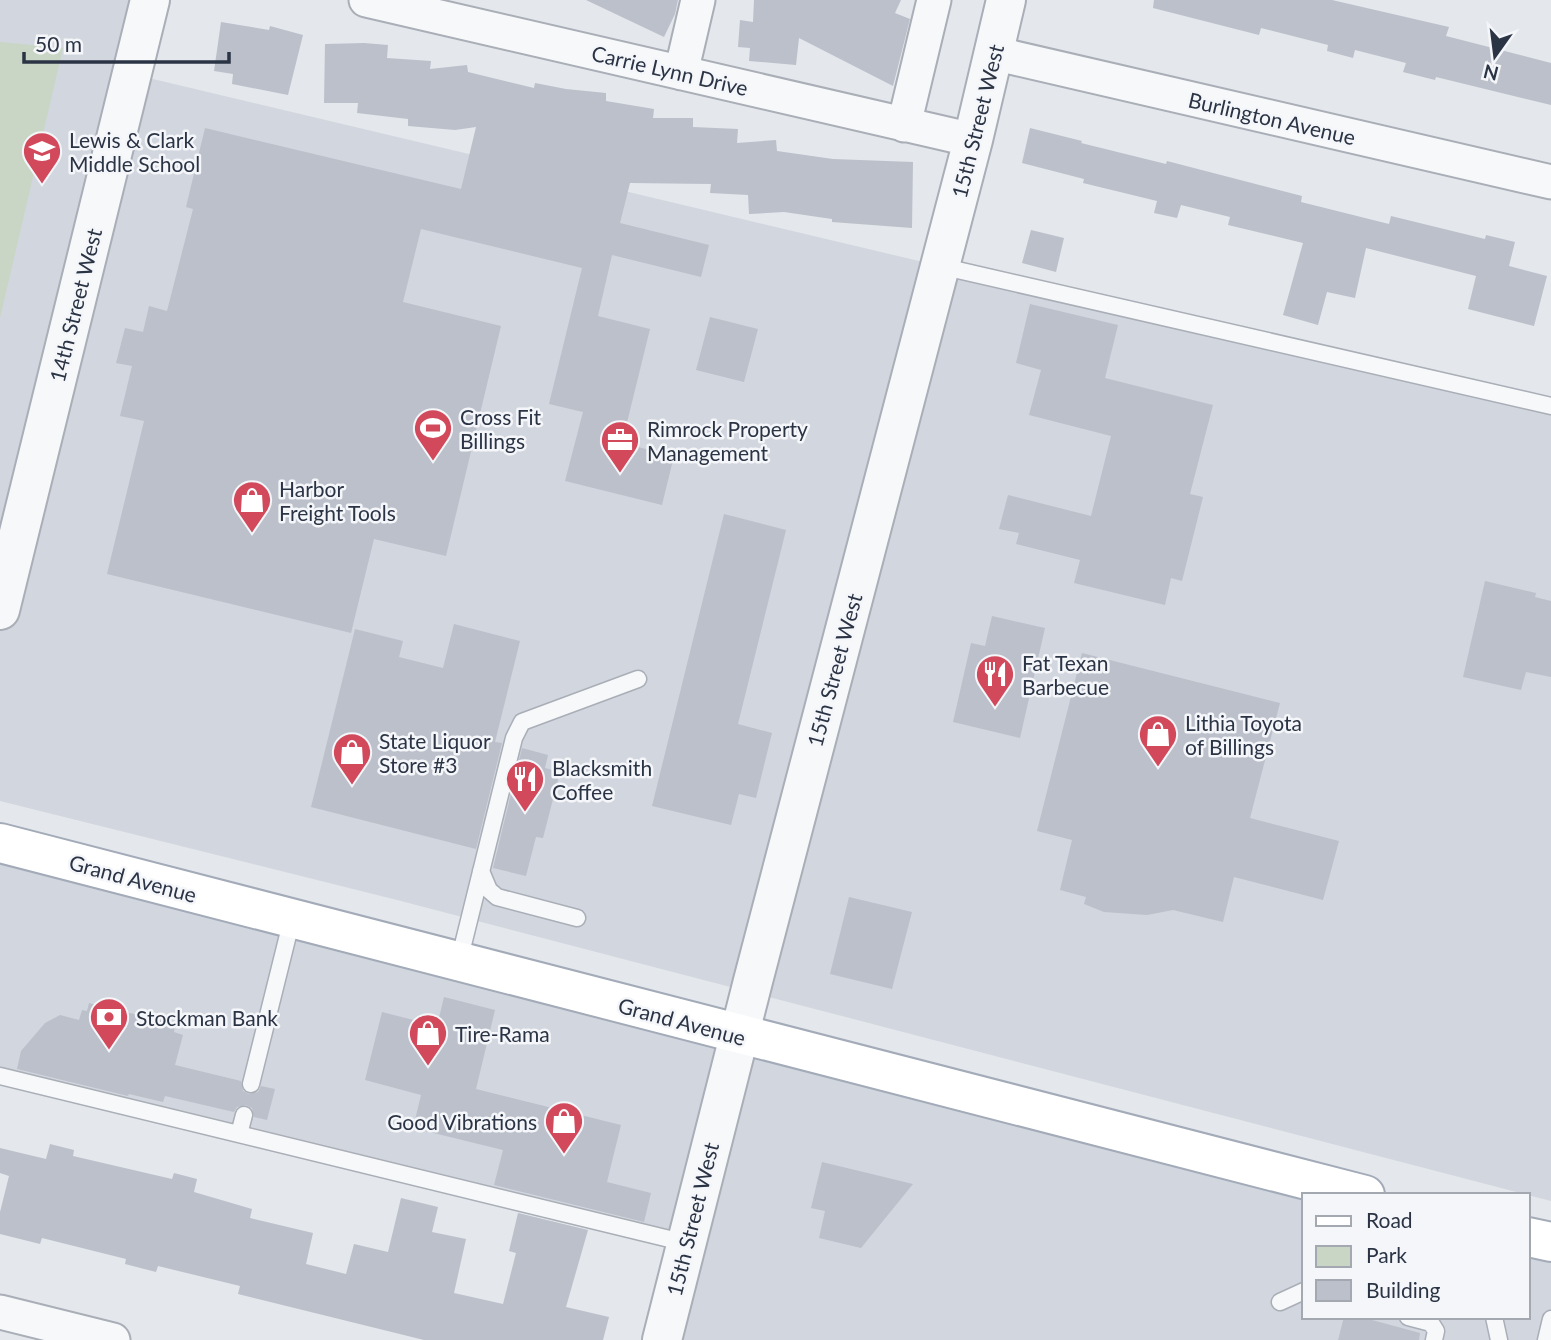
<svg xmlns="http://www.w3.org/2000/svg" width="1551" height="1340" viewBox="0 0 1551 1340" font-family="Lato,sans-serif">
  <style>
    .built { fill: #d2d6de }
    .green { fill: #c9d6c5 }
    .building { fill: #bbc0ca }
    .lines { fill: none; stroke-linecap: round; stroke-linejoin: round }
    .service-casing { stroke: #a9aeb7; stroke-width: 19 }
    .minor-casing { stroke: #a9aeb7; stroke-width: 37 }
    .tertiary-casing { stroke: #a9aeb7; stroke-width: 42 }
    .primary-casing { stroke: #a3abb8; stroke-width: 42 }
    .service { stroke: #f7f8fa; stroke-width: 16 }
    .minor { stroke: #f7f8fa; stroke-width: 33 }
    .tertiary { stroke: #f7f8fa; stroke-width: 38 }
    .primary { stroke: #fff; stroke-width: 38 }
    .labels { text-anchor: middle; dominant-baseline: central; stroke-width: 5; stroke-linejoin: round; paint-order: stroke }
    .street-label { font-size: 21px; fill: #2b3445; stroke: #f4f6f9 }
    .poi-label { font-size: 21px; fill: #2b3445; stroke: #f4f6f9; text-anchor: start }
  </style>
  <rect width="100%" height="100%" fill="#e4e7ec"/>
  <path class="built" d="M0 0H130L36 378 55 384 132 74 940 266 1551 406V1201L401 901 0 801Z
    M0 843 1304 1195V1317H1528V1237L1551 1243V1340H662L686 1243 0 1076Z"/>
  <path class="green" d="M0 42 63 48 0 318Z"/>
  <path class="building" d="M586 0H678L675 14 664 37Z
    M754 0H901L895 13 910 19 893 86 799 38 796 65 749 61 750 48 738 47 740 20 753 22Z
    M1154 0H1332L1449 27 1446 36 1551 63V105L1436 77 1435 80 1403 72 1406 63 1355 50 1353 58 1327 51 1328 45 1261 28 1259 35 1153 8Z
    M221 22 269 30 270 26 303 35 288 95 232 84 233 74 214 71Z
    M364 43 388 45 387 58 431 61 430 69 467 65 468 72 534 88 535 83 566 89 606 93V101L654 109 653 118H693V127L738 129 737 143 776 140 777 151 833 159 913 162 912 228 832 222V219L784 212 749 214 748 195 710 193 711 184 630 183 620 223 709 245 701 277 612 255 598 316 650 329 622 443 674 456 662 505 565 481 583 412 549 404 582 268 421 229 403 302 501 326 446 556 374 539 351 633 107 574 144 421 120 416 132 366 116 363 125 328 143 332 149 306 167 311 193 209 186 207 205 128 461 189 476 127 455 130 408 126V119L357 113 358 103H324L325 44Z
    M1030 128 1082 141 1081 143 1166 164 1167 161 1302 196 1301 202 1389 224 1391 216 1485 239 1486 235 1515 242 1509 266 1547 276 1534 326 1468 309 1476 276 1366 248 1355 298 1327 292 1318 325 1283 315 1303 243 1228 225 1230 217 1181 205 1177 218 1154 213 1157 201 1083 183 1084 179 1022 163Z
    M1031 230 1064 238 1056 272 1022 263Z
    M1030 304 1118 325 1105 378 1213 405 1190 494 1203 497 1182 581 1171 578 1165 605 1074 583 1080 560 1016 544 1019 533 999 529 1008 495 1091 516 1111 436 1029 415 1041 370 1016 363Z
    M710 317 758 329 744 382 696 370Z
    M724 514 786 530 738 724 772 733 756 798 739 794 731 825 652 806Z
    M1485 581 1536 593 1535 597 1551 601V677L1526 672 1521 690 1463 677Z
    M992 616 1045 628 1020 738 953 722 971 643 985 646Z
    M454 624 520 641 495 742 502 743 476 849 311 807 355 629 403 641 399 657 443 668Z
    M1082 653 1280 703 1250 818 1339 841 1323 900 1234 877 1223 922 1173 910 1147 915 1104 912 1084 904 1086 897 1060 890 1072 840 1037 831Z
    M522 748 548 755 545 768 560 772 543 838 536 837 526 876 493 868Z
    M849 897 912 912 892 989 830 974Z
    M444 997 495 1010 476 1089 621 1125 607 1182 651 1193 644 1222 494 1185 503 1150 413 1128 421 1095 365 1080 382 1012 437 1026Z
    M89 1003 175 1024 174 1032 183 1035 175 1065 241 1081 243 1091 249 1094 258 1092 261 1086 275 1089 267 1120 254 1117 252 1108 246 1105 237 1107 234 1112 165 1096 163 1102 129 1094 128 1096 17 1069 21 1051 45 1023 60 1015 79 1020 82 1010 87 1011Z
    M50 1144 74 1150 73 1156 172 1179 174 1173 197 1179 194 1192 252 1209 250 1218 313 1233 306 1264 346 1274 354 1244 388 1252 401 1198 438 1207 432 1232 466 1239 454 1293 503 1304 516 1253 509 1251 518 1213 588 1230 566 1307 609 1317 603 1340H424L238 1294 240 1286 158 1266 156 1272 125 1264 126 1259 42 1238 40 1244 0 1234V1212L9 1176 0 1173V1148L46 1159Z
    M822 1162 913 1184 861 1248 819 1238 825 1211 811 1208Z
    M1344 1317H1361L1420 1333 1419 1340H1338Z"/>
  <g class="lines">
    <g class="service-casing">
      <path id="service" d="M940 266 1551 406
        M481 871 489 890 497 897 577 918
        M459 961 514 738 522 722 638 679
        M0 1076 686 1243
        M251 1084 292 919
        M239 1134 244 1115
        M1280 1302 1304 1291
        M1408 1317 1431 1323 1436 1331 1434 1340
        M1494 1317 1499 1340
        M1546 1340 1551 1319"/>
    </g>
    <g class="minor-casing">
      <path id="minor" d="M366 0 973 140
        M993 53 1551 182
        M681 73 698 0
        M904 125 934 0
        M0 1312 113 1340"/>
    </g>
    <g class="tertiary-casing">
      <path id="tertiary" d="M0 610 150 0
        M662 1340 753 981 973 140 1006 0"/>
    </g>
    <g class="primary-casing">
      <path id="primary" d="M0 843 1365 1195
        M1528 1237 1551 1242"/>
    </g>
    <use href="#service" class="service"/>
    <use href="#minor" class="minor"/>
    <use href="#tertiary" class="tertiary"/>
    <use href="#primary" class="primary"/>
  </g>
  <defs>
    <g id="school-pin" transform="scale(2.0125)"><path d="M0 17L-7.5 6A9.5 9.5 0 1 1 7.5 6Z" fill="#d1495b" stroke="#f4f6f9"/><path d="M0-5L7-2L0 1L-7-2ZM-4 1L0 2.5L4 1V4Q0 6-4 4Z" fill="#fff"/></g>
    <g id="stadium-pin" transform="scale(2.0125)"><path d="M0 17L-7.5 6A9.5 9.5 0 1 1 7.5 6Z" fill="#d1495b" stroke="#f4f6f9"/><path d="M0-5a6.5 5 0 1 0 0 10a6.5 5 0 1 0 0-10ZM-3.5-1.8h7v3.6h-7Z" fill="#fff"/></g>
    <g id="office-pin" transform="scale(2.0125)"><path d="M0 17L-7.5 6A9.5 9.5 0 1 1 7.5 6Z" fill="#d1495b" stroke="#f4f6f9"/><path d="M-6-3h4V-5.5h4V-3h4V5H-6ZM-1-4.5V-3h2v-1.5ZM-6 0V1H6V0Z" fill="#fff"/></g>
    <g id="shop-pin" transform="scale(2.0125)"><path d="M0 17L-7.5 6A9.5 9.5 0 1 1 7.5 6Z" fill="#d1495b" stroke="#f4f6f9"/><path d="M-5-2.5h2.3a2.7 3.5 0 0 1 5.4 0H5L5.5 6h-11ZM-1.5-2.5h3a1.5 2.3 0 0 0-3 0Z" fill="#fff"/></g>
    <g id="restaurant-pin" transform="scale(2.0125)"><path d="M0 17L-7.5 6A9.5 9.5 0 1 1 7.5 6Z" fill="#d1495b" stroke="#f4f6f9"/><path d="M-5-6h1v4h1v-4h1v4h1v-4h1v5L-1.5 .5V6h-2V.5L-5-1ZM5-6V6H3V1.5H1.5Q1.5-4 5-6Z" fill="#fff"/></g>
    <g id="bank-pin" transform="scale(2.0125)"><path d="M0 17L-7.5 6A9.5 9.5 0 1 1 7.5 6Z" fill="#d1495b" stroke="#f4f6f9"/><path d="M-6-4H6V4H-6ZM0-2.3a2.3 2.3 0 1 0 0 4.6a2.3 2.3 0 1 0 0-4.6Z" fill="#fff"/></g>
  </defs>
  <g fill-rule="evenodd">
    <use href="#school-pin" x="42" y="151"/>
    <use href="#stadium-pin" x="433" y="428"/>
    <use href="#office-pin" x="620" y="440"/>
    <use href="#shop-pin" x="252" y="500"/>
    <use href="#restaurant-pin" x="995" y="674"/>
    <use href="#shop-pin" x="1158" y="734"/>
    <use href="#shop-pin" x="352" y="752"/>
    <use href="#restaurant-pin" x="525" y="779"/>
    <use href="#bank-pin" x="109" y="1017"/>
    <use href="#shop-pin" x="428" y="1033"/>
    <use href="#shop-pin" x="564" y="1121"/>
  </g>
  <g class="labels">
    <g class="street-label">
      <text transform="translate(670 70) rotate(13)">Carrie Lynn Drive</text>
      <text transform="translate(1272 118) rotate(13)">Burlington Avenue</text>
      <text transform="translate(977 121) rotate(-76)">15th Street West</text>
      <text transform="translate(75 305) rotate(-76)">14th Street West</text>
      <text transform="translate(834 670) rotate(-75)">15th Street West</text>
      <text transform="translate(133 878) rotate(15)">Grand Avenue</text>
      <text transform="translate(682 1021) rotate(15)">Grand Avenue</text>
      <text transform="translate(692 1219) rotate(-76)">15th Street West</text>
    </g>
    <g class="poi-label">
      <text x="69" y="139">Lewis &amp; Clark<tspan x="69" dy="24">Middle School</tspan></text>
      <text x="460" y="416">Cross Fit<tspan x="460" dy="24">Billings</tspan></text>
      <text x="647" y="428">Rimrock Property<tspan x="647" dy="24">Management</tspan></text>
      <text x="279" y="488">Harbor<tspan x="279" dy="24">Freight Tools</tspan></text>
      <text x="1022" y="662">Fat Texan<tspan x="1022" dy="24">Barbecue</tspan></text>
      <text x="1185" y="722">Lithia Toyota<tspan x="1185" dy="24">of Billings</tspan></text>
      <text x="379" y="740">State Liquor<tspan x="379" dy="24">Store #3</tspan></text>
      <text x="552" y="767">Blacksmith<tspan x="552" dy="24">Coffee</tspan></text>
      <text x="136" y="1017">Stockman Bank</text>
      <text x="455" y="1033">Tire-Rama</text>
      <text x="537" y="1121" text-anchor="end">Good Vibrations</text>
    </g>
  </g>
  <rect x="1302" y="1193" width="228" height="126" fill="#f4f6f9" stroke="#a4a8b1" stroke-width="2"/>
  <rect x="1316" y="1216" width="35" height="10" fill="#ffffff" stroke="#a4a8b1" stroke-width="2"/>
  <text x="1366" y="1228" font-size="21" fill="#2b3445">Road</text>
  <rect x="1316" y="1246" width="35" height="21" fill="#c9d6c5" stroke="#a4a8b1" stroke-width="2"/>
  <text x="1366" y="1263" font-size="21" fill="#2b3445">Park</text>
  <rect x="1316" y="1280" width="35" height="21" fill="#bbc0ca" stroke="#a4a8b1" stroke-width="2"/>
  <text x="1366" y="1298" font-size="21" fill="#2b3445">Building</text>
  <g transform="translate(1495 56) rotate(194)" stroke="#f4f6f9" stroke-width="5" paint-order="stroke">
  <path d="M0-5L12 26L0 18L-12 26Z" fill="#2b3445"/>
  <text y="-10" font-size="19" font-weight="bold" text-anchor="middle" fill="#2b3445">N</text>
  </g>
  <path d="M24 52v10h205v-10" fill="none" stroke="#2b3445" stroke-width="3.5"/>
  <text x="35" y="52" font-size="21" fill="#2b3445" stroke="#f4f6f9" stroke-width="5" paint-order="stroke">50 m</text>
</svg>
